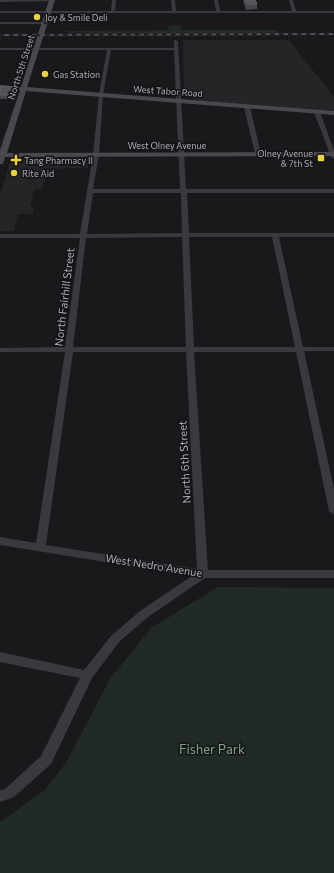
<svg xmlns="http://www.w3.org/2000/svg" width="334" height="873" viewBox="0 0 334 873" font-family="Commissioner,sans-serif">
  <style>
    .built { fill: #252427 }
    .green { fill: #222a25 }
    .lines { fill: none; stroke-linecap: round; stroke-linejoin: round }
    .street { fill: #3a393f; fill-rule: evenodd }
    .secondary { fill: #48484f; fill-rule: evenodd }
    .rail-casing { stroke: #515158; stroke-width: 2 }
    .rail { stroke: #141315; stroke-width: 1.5; stroke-dasharray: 4.5; stroke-linecap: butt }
    .wall { fill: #47484c }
    .shaded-wall { fill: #303033 }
    .building { fill: #525358; stroke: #606167 }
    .poi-dot { fill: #e9d241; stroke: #141315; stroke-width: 1.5 }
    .labels { text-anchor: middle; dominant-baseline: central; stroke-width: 3; stroke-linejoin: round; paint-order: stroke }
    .far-poi-label { font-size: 9px; fill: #abadb9; stroke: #141315; text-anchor: start }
    .far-street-label { font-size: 9px; fill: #abadb9; stroke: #141315 }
    .street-label { font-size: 11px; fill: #abadb9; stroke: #141315 }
    .near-park-label { font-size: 13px; fill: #83a38c; stroke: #141315 }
  </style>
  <rect width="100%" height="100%" fill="#19181a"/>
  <path class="built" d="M183 40H289L334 97V111L198 101 184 96Z
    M89 157 88 168 47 169 43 188 34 189 30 206 34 207 33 214H18L14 231H0V195L11 158Z"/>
  <path class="green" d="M180 25 182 30H277L278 33H71L65 31 168 30 169 26Z
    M218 587 334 588V873H0V822L45 790 67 761 110 679 151 628Z"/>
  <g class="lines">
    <path class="street" d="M0 0H53L54 1 0 2Z
      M112 0H116L115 11H172L171 0H175L176 11H216L214 0H218L220 11H292L289 0H293L296 11H334V13H0V11H111Z
      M0 22H45L47 23 45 24H0Z
      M174 40 178 41 186 189H334V193H187L189 233H334V237H279L303 347H334V351H304L334 489V514L331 513 329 511 296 352H194L208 570H334V578H205L148 617 119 642 92 678 51 764 14 797 0 802V790L5 789 41 756 80 678 0 662V652L84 670 111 636 140 611 192 576 0 545V537L36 543 65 352H0V348L65 347 80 238H0V234H80L93 155 99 95 107 50H0V48H174ZM111 50H174L180 189H93L99 155 103 95ZM93 193H181L182 233 87 234ZM182 237 186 347H73L86 238ZM189 237H272L295 347H194ZM73 352H186L197 569 46 545Z
      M247 105 250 107 261 154 258 156 255 154 244 107Z
      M317 110 320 112 334 150V159L331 157 314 112Z"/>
    <path class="secondary" d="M49 0H55L27 87 334 111V115L26 91 7 153 334 152V156L5 157 3 164H0V150L20 90 0 89V85L21 87Z"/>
    <g class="rail-casing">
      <path id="rail" d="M0 35 334 34"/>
    </g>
    <use href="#rail" class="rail"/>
  </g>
  <path class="wall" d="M243 0H255L257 4V9L246 10Z
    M0 86 17 87 18 92 15 99H0Z"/>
  <path class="shaded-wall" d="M17 87 18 92 15 99V95Z"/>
  <path class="building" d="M245 0H255L257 4H247Z
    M0 86 17 87 15 95H0Z"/>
  <g class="poi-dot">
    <circle cx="37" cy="17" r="4"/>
    <circle cx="45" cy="74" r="4"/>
    <rect x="317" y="154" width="8" height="8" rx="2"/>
    <path d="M14 154h4v4h4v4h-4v4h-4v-4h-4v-4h4z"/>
    <circle cx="14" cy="173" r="4"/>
  </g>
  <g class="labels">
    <g class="far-poi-label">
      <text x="45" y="17">Joy &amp; Smile Deli</text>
      <text x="53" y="74">Gas Station</text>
      <text x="313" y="153" text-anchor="end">Olney Avenue<tspan x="313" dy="10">&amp; 7th St</tspan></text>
      <text x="24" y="160">Tang Pharmacy II</text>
      <text x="22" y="173">Rite Aid</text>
    </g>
    <g class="far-street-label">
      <text transform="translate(21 67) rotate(-72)">North 5th Street</text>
      <text transform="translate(168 91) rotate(4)">West Tabor Road</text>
      <text x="167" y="145">West Olney Avenue</text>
    </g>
    <g class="street-label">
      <text transform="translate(64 297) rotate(-83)">North Fairhill Street</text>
      <text transform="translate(184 462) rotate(-93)">North 6th Street</text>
      <text transform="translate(154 565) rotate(9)">West Nedro Avenue</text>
    </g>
    <g class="near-park-label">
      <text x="212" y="749">Fisher Park</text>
    </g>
  </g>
</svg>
